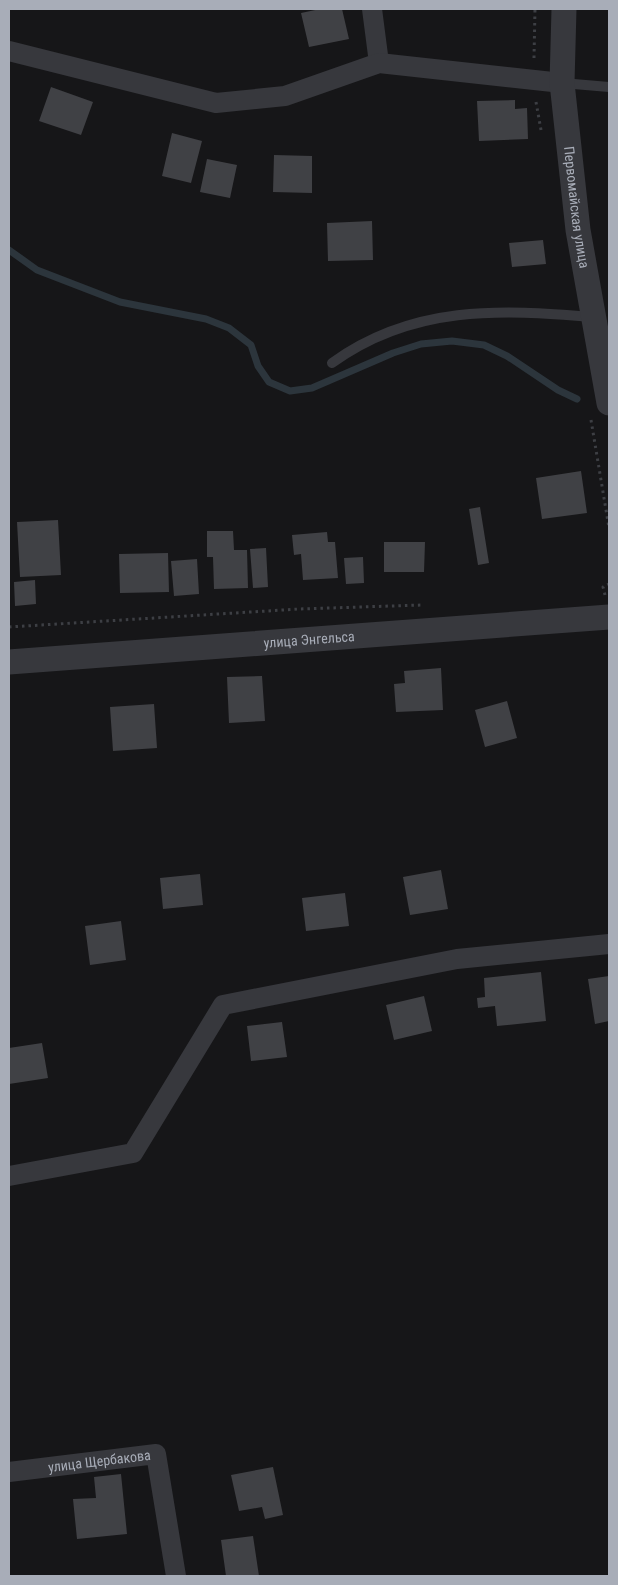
<svg xmlns="http://www.w3.org/2000/svg" width="618" height="1585" viewBox="0 0 618 1585" font-family="'Roboto Condensed',sans-serif">
  <style>
    .lines { fill: none; stroke-linecap: round; stroke-linejoin: round }
    .stream { stroke: #2c353c; stroke-width: 7 }
    .building { fill: #404145 }
    .path { stroke: #3d3f44; stroke-width: 3; stroke-dasharray: 2.5 4; stroke-linecap: butt }
    .service { stroke: #37383d; stroke-width: 10 }
    .minor { stroke: #37383d; stroke-width: 20 }
    .tertiary { stroke: #37383d; stroke-width: 25 }
    .labels { text-anchor: middle; dominant-baseline: central; stroke-width: 4.5; stroke-linejoin: round; paint-order: stroke }
    .street-label { font-size: 14px; fill: #a8adb8; stroke: #111113 }
  </style>
  <rect width="100%" height="100%" fill="#161618"/>
  <g class="lines">
    <path class="stream" d="M9 250 37 270 120 302 206 319 229 328 251 345 258 366 269 382 290 391 312 388 393 353 421 344 452 341 484 345 507 356 558 390 577 399"/>
  </g>
  <path class="building" d="M320 9H342L349 39 309 47 301 13Z
    M51 87 93 102 81 135 39 121Z
    M515 100V109L527 108 528 139 479 141 477 101Z
    M172 133 202 141 191 183 162 176Z
    M274 155 312 156V193L273 192Z
    M207 159 237 165 230 198 200 192Z
    M372 221 373 260 328 261 327 223Z
    M543 240 546 264 512 267 509 243Z
    M581 471 587 513 542 519 536 478Z
    M480 507 489 563 478 565 469 509Z
    M58 520 61 575 20 577 17 522Z
    M207 531H233L234 550H247L248 588 214 589 213 557H207Z
    M327 532 328 542H335L338 578 303 580 301 554 294 555 292 535Z
    M384 542H425L424 572H384Z
    M266 548 268 587 253 588 250 549Z
    M168 553 169 592 120 593 119 554Z
    M363 557 364 583 346 584 344 558Z
    M197 559 199 594 174 596 171 561Z
    M35 580 36 604 15 606 14 582Z
    M441 668 443 710 396 712 394 684 405 683 404 671Z
    M262 676 265 721 229 723 227 677Z
    M507 701 517 738 485 747 475 710Z
    M154 704 157 748 113 751 110 707Z
    M441 870 448 909 410 915 403 877Z
    M200 874 203 905 163 909 160 878Z
    M345 893 349 926 306 931 302 898Z
    M121 921 126 960 90 965 85 926Z
    M541 972 546 1021 497 1026 495 1006 478 1008 477 998 485 997 484 978Z
    M609 976V1021L595 1024 588 979Z
    M424 996 432 1031 394 1040 386 1005Z
    M282 1022 287 1057 251 1061 247 1026Z
    M42 1043 48 1078 9 1084V1048Z
    M273 1467 283 1515 265 1519 262 1507 239 1511 231 1475Z
    M121 1474 127 1534 77 1539 73 1499 96 1498 94 1477Z
    M253 1536 259 1576H226L221 1540Z"/>
  <g class="lines">
    <path class="path" d="M534 58 535 9
      M536 102 541 130
      M591 420 609 528
      M605 595 603 587 609 584
      M9 627 299 609 422 605"/>
    <path class="service" d="M562 83 609 87
      M332 363C412 305 500 309 593 317"/>
    <g class="minor">
      <path d="M372 9 379 63"/>
      <path d="M9 51 216 103 285 96 379 63 562 83"/>
      <path d="M9 1176 133 1153 223 1005 457 959 609 944"/>
      <path id="s1" d="M9 1472 156 1454 176 1576"/>
    </g>
    <g class="tertiary">
      <path id="s2" d="M564 9 562 83 578 230 609 403"/>
      <path id="s3" d="M9 662 609 617"/>
    </g>
  </g>
  <g class="labels">
    <g class="street-label">
      <text stroke="none"><textPath href="#s2" startOffset="199">Первомайская улица</textPath></text>
      <text stroke="none"><textPath href="#s3" startOffset="301">улица Энгельса</textPath></text>
      <text stroke="none"><textPath href="#s1" startOffset="91">улица Щербакова</textPath></text>
    </g>
  </g>
  <rect width="618" height="1585" fill="none" stroke="#a8adb8" stroke-width="20"/>
</svg>
